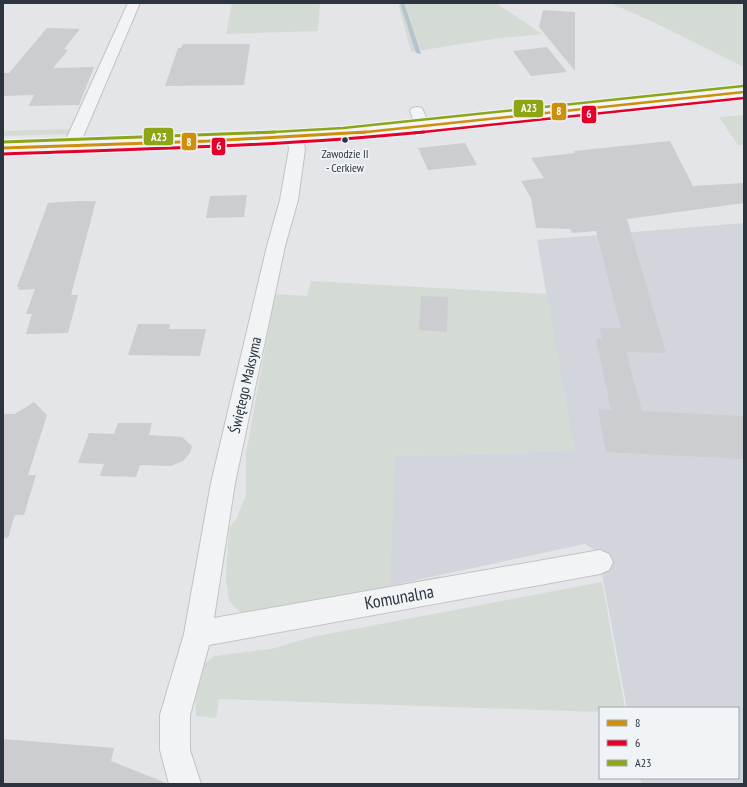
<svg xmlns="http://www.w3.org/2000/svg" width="747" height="787" viewBox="0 0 747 787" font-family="'PT Sans Narrow',sans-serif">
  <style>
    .built { fill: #d2d5db }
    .green { fill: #d4dbd4 }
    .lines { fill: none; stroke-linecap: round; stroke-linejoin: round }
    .stream { fill: #b4c3d0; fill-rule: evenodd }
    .building { fill: #cbcdd0 }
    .minor-casing { stroke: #c1c3c6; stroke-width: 2 }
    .major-casing { stroke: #c0c2c5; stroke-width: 2 }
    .minor { fill: #f2f3f5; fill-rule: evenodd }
    .major { fill: #f6f6f7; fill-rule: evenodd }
    .bus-1-far1-casing { stroke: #f1f4f6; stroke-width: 4.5 }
    .bus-1-casing { stroke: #f1f4f6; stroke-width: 5.5 }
    .bus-2-far1-casing { stroke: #f1f4f6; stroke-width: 4.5 }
    .bus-2-casing { stroke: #f1f4f6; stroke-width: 5.5 }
    .bus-3-far1-casing { stroke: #f1f4f6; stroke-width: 4.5 }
    .bus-3-casing { stroke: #f1f4f6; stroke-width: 5.5 }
    .bus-1-far1 { stroke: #ce8f0d; stroke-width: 2.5 }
    .bus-1 { stroke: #ce8f0d; stroke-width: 3 }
    .bus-2-far1 { stroke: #e4002b; stroke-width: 2.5 }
    .bus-2 { stroke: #e4002b; stroke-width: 3 }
    .bus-3-far1 { stroke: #8ea516; stroke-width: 2.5 }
    .bus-3 { stroke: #8ea516; stroke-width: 3 }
    .bus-dot { fill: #2b343f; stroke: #f1f4f6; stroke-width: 1.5 }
    .labels { text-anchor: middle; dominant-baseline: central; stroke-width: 3.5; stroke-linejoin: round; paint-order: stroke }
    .far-bus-label { font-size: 12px; fill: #2b343f; stroke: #f1f4f6 }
    .street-label { font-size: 15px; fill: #2b343f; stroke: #f1f4f6 }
    .near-street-label { font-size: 18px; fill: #2b343f; stroke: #f1f4f6 }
    .line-badge { stroke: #f1f4f6; stroke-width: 1.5 }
    .badge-label { font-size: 11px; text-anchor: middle; font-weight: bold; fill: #fff }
  </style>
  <rect width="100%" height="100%" fill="#e3e5e8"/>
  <path class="built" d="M744 223V784H642L640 778H738V708H627L598 552 585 544 389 586 395 456 574 451 537 240Z"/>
  <path class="green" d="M232 3H320L318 31 226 34Z
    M398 3H496L542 34 493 39 411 52Z
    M610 3H744V67L649 20Z
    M744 115V145H738L719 117Z
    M71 128 74 129 73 134 3 136V131L70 129Z
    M311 281 547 294 574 451 395 456 390 586 441 576 438 580 242 614 229 601 226 578 229 528 237 518 246 495V454L275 294 307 296Z
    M602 582 625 708H600V712L219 699 216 718 196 716 195 684 201 667 214 656 271 649 312 637Z"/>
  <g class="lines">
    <path class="stream" d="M400 3H404L421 54 416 53Z"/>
  </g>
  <path class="building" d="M543 10 575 12V71L539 27Z
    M47 28 80 29 64 49 68 50 53 68 94 67 79 105 29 106 34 95 3 96V73H9Z
    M183 44H250L244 85 165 86 178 48H181Z
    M547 47 567 72 531 76 513 51Z
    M670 141 693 186 744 183V203L627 219 666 353 626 352 642 411 744 416V459L606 452 598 409 611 410 596 339H602L599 328H621L596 231 572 233 570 229 536 228 531 198 521 181 544 178 531 158 575 153 574 151Z
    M465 143 477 165 428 170 418 148Z
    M247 195 244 217 206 218 210 196Z
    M79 201H96L71 295H78L68 333 26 334 32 314H26L35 289 18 290 19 287H17L48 203Z
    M421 296 448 297 447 332 419 330Z
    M138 324H170L169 329H206L200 356 128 355Z
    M34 402 47 415 28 475H36L24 515H15L8 538 3 537V414H15Z
    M118 423H152L149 435 182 437 192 446 190 453 183 461 171 466 140 465 136 477 100 476 104 464 78 463 89 433 114 434Z
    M3 739 114 748 111 761 166 783V784H3Z"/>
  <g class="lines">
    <g class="minor-casing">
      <path id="minor" d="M128 3H140L79 146 77 149 71 151 65 149 63 146Z
        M417 107 422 108 430 126 427 129 422 131 417 129 410 111 412 108Z
        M295 132 301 134 303 137 305 149 298 200 285 246 235 483 214 618 600 550 609 554 613 562 609 570 600 574 209 645 190 715V750L201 784H169L160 750V715L184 634 211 483 267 246 280 200 289 149 287 137 289 134Z"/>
    </g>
    <g class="major-casing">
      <path id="major" d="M744 88V96L343 139 209 146 3 153V143L209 136 343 129Z"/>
    </g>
    <use href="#minor" class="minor"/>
    <use href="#major" class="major"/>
    <g class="bus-1-far1-casing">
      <path id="bus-1-far1" d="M357 133 744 92"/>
    </g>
    <g class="bus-1-casing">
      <path id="bus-1" d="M3 148 209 141 366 132"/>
    </g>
    <g class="bus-2-far1-casing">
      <path id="bus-2-far1" d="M414 133 744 98"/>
    </g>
    <g class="bus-2-casing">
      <path id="bus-2" d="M3 154C143 149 284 146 424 132"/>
    </g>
    <g class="bus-3-far1-casing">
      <path id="bus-3-far1" d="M256 133 343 128 743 86"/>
    </g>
    <g class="bus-3-casing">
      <path id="bus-3" d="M3 142 275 132"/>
    </g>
    <use href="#bus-1-far1" class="bus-1-far1"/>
    <use href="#bus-1" class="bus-1"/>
    <use href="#bus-2-far1" class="bus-2-far1"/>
    <use href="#bus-2" class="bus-2"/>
    <use href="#bus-3-far1" class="bus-3-far1"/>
    <use href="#bus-3" class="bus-3"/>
  </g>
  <circle class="bus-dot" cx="345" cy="140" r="3.5"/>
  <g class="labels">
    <g class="far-bus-label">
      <text x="345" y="153">Zawodzie II<tspan x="345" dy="14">- Cerkiew</tspan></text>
    </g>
    <g class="street-label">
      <text transform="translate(245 385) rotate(-77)">Świętego Maksyma</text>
    </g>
    <g class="near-street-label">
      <text transform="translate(399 597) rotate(-10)">Komunalna</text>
    </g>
  </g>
  <g class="line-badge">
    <rect x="513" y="99" width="31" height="19" rx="4" fill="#8ea516"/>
    <rect x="551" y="102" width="16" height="19" rx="4" fill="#ce8f0d"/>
    <rect x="581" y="105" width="16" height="19" rx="4" fill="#e4002b"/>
    <rect x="143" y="127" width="31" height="19" rx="4" fill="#8ea516"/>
    <rect x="181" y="132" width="16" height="19" rx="4" fill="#ce8f0d"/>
    <rect x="211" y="137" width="15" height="19" rx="4" fill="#e4002b"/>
  </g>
  <g class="badge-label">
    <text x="529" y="112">A23</text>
    <text x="559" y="115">8</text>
    <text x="589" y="118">6</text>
    <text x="159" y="141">A23</text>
    <text x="189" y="146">8</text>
    <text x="219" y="150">6</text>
  </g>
  <rect width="747" height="787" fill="none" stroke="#2b343f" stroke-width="8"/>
  <rect x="599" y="707" width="140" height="72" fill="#f1f4f6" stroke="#a2a7ad"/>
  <rect x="607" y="720" width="20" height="6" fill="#ce8f0d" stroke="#a2a7ad"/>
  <text x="635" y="727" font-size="12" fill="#2b343f">8</text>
  <rect x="607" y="740" width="20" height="6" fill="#e4002b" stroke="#a2a7ad"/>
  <text x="635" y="747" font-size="12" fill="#2b343f">6</text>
  <rect x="607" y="760" width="20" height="6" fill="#8ea516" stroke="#a2a7ad"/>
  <text x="635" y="767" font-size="12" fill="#2b343f">A23</text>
</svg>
